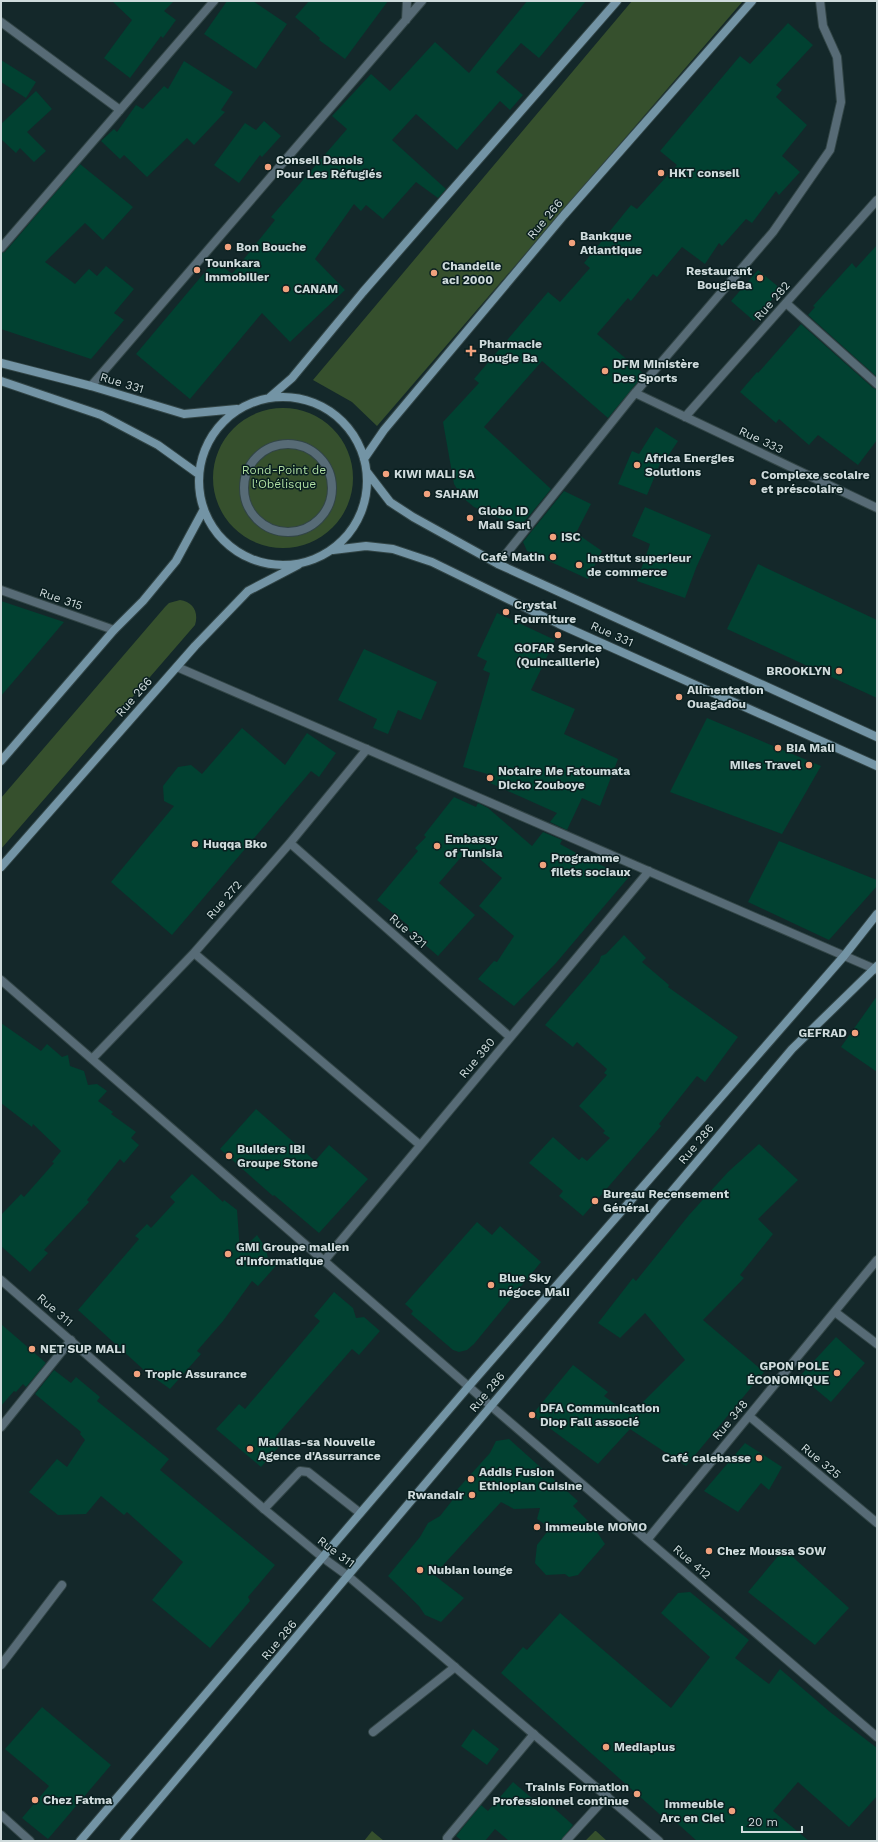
<svg xmlns="http://www.w3.org/2000/svg" width="878" height="1842" viewBox="0 0 878 1842" font-family="'Work Sans',sans-serif">
  <style>
    .green { fill: #36502d }
    .building { fill: #014131 }
    .lines { fill: none; stroke-linecap: round; stroke-linejoin: round }
    .lane-casing { stroke: #324546; stroke-width: 10 }
    .street-casing { stroke: #324546; stroke-width: 10 }
    .secondary-casing { stroke: #324546; stroke-width: 10 }
    .lane { stroke: #576b76; stroke-width: 8 }
    .street { stroke: #576b76; stroke-width: 8 }
    .secondary { stroke: #7394a5; stroke-width: 8 }
    .poi-dot { fill: #f1a17d; stroke: #0a1f20; stroke-width: 1.5 }
    .labels { text-anchor: middle; dominant-baseline: central; stroke-width: 3; stroke-linejoin: round; paint-order: stroke }
    .poi-label { font-size: 12px; font-weight: bold; fill: #cfdbdc; stroke: #0a1f20; text-anchor: start }
    .street-label { font-size: 12px; fill: #cfdbdc; stroke: #0a1f20 }
    .park-label { font-size: 12px; fill: #b0dfa2; stroke: #0a1f20 }
  </style>
  <rect width="100%" height="100%" fill="#14282a"/>
  <path class="green" d="M632 1H743L377 426 352 402 313 380Z
    M213 478a70 70 0 1 1 140 0a70 70 0 1 1-140 0Z
    M180 600C193 602 199 612 195 625L1 849V798L165 607 169 603Z
    M372 1831 384 1841H364Z
    M595 1831H596L607 1841H585Z"/>
  <path class="building" d="M112 1H174L164 11 176 20 163 38 161 36 130 78 104 58 132 20Z
    M227 1H253L287 24 256 69 204 34Z
    M309 1H388L345 59 319 40 320 38 295 17Z
    M527 1H586L539 58 521 43 496 72 523 95 510 110 500 101 457 150 416 114 392 140 446 189 438 198 416 182 383 219 366 205 361 211 354 204 315 259 345 290 290 342 262 313 190 399 136 354 215 260 232 274 275 220 271 217 347 129 332 116 371 74 390 91 435 42 469 73Z
    M788 23 813 45 776 85 782 90 776 97 807 125 782 156 800 172 779 195 776 191 752 223 746 219 722 246 719 243 705 264 682 247 657 277 653 274 631 301 628 298 597 334 644 374 608 418 542 361 484 427 551 489 520 527 474 507 462 497 454 484 443 422 479 383 474 379 548 292 560 302 590 268 584 263 631 205 637 209 677 165 660 151 740 56 750 64Z
    M1 60 36 82 26 98 1 82Z
    M184 61 233 92 221 110 225 112 194 145 187 138 147 177 124 155 120 159 101 141 114 129 117 132 136 105 143 109 164 86 168 89Z
    M36 91 52 109 27 132 46 151 34 162 20 148 16 153 1 139V124Z
    M264 121 281 136 262 157 260 155 239 183 214 165 245 123 256 130Z
    M80 164 133 207 103 240 85 223 45 262 75 284 89 269 97 276 106 266 134 289 114 313 124 320 91 359 1 329V253L5 252Z
    M877 245V377L808 315 815 307 813 306 852 263 856 268Z
    M758 270 781 289 754 321 731 301Z
    M801 324 873 388 877 389V440L858 465 818 435 809 445 779 419 776 423 740 392 757 372 758 373Z
    M656 427 678 441 668 456 664 454 647 495 618 484 632 451 639 454Z
    M564 491 591 504 576 533 602 551 588 579 527 551 523 542Z
    M645 507 711 535 696 568 685 598 637 581 650 544 632 536Z
    M758 564 877 620V698L727 629Z
    M1 601 64 622 1 696Z
    M497 613 555 640 531 690 575 709 564 734 618 759 600 806 582 798 567 830 550 822 557 813 488 782 491 775 463 767 490 673 483 670 487 661 477 656Z
    M364 649 437 682 421 720 398 710 388 734 373 728 377 719 338 700Z
    M707 718 821 766 782 834 670 792Z
    M242 728 285 765 307 733 336 753 319 777 311 771 172 935 111 882 174 806 164 801 163 786 178 767 191 765 202 774Z
    M454 797 476 807 478 803 488 808 532 846 543 832 562 840 560 844 578 854 628 878 556 963 514 1006 478 979 494 961 497 962 514 936 479 906 502 878 468 849 439 883 475 915 438 956 407 929 409 926 377 900 418 851 415 848 426 837 424 835Z
    M779 841 877 880V886L829 940 748 902Z
    M624 935 646 958 642 962 669 985 668 987 738 1037 705 1082 697 1076 659 1124 661 1126 583 1216 559 1196 563 1191 529 1163 553 1137 579 1160 582 1157 587 1161 610 1138 603 1133 605 1131 579 1106 607 1075 604 1073 607 1069 577 1042 573 1047 545 1025 599 962 601 956 606 954Z
    M877 996V1072L841 1047Z
    M1 1023 41 1051 47 1044 62 1057 68 1055 70 1066 84 1071 88 1085 97 1084 107 1091 98 1101 113 1112 111 1114 136 1132 131 1138 139 1145 124 1163 120 1159 87 1200 89 1202 44 1250 48 1253 30 1272 1 1246V1215L21 1194 24 1197 54 1163 52 1162 61 1151 33 1124 32 1127 1 1103Z
    M256 1109 315 1161 329 1145 368 1179 319 1233 274 1195 273 1196 220 1149Z
    M759 1144 798 1180 758 1219 773 1234 740 1275 744 1278 703 1320 764 1372 686 1466 630 1429 598 1464 532 1415 573 1365 608 1392 604 1396 630 1415 685 1360 645 1313 620 1338 598 1323 633 1278 636 1281 689 1215 728 1172Z
    M192 1174 223 1202 224 1200 237 1210 240 1252 257 1235 266 1248 268 1259 283 1258 258 1286 252 1281 223 1321 197 1351 201 1354 170 1389 145 1371 78 1310 139 1239 135 1236 147 1224 151 1228 175 1202 170 1197Z
    M477 1222 492 1235 500 1226 541 1262 474 1344 467 1350 459 1352 453 1350 411 1314 413 1311 405 1304Z
    M334 1292 353 1308 356 1318 364 1317 380 1331 359 1355 352 1349 276 1436 283 1442 261 1467 216 1429 239 1404 245 1409 320 1321 314 1316Z
    M1 1324 46 1363 26 1387 23 1384 16 1392 14 1391 1 1406Z
    M836 1337 865 1363 831 1402 800 1376Z
    M54 1370 71 1383 76 1377 100 1397 97 1401 169 1459 160 1470 275 1565 248 1597 250 1601 210 1648 152 1600 183 1562 127 1512 124 1515 101 1496 86 1514 58 1515 29 1492 57 1459 67 1467 85 1440 80 1434 81 1432 35 1394Z
    M509 1439 578 1501 573 1506 593 1526 605 1544 578 1575 569 1577 565 1574 546 1575 535 1563 537 1545 550 1528 537 1519 540 1508 514 1509 501 1502 434 1575 464 1598 441 1622 425 1615 419 1606 388 1576 420 1537 428 1523 440 1516 455 1497 454 1493 490 1453 496 1441Z
    M745 1443 782 1467 769 1490 761 1483 738 1512 704 1491Z
    M784 1549 849 1608 815 1645 748 1592Z
    M690 1592 749 1640 735 1658 769 1684 780 1669 830 1712 877 1748V1796L849 1827 798 1782 773 1811 809 1841H697L668 1815 665 1819 501 1673 523 1647 527 1650 560 1613 671 1708 710 1657 661 1613 678 1593Z
    M42 1707 111 1765 48 1839 22 1818 49 1786 5 1749Z
    M473 1729 499 1749 487 1765 461 1746Z
    M513 1782 541 1806 546 1801 573 1825 561 1841H509L495 1829 485 1841H462L456 1836 481 1805 488 1811Z"/>
  <g class="lines">
    <g class="lane-casing">
      <path id="lane" d="M1 1427 71 1340
        M264 1509 300 1471 308 1472 360 1513
        M373 1732 455 1667
        M448 1841 447 1838 534 1734
        M566 1841 607 1796"/>
    </g>
    <g class="street-casing">
      <path id="street" d="M406 20 407 1
        M1 22 120 110
        M1 248 214 1
        M786 303 877 384
        M91 386 422 1
        M635 393 877 508
        M685 417 877 200
        M244 488a44 44 0 1 1 88 0a44 44 0 1 1-88 0Z
        M498 564 635 393 773 232 830 150 841 102 837 57 823 26 820 1
        M1 590 114 630
        M177 667 877 970
        M290 843 510 1037
        M194 953 420 1145
        M1 980 491 1406 877 1737
        M92 1059 194 953 290 843 367 749
        M324 1261 649 871
        M1 1280 264 1509 322 1557 348 1576 659 1841
        M835 1312 877 1344
        M749 1416 877 1523
        M647 1540 877 1260
        M1 1665 62 1585
        M1 1815 30 1841"/>
    </g>
    <g class="secondary-casing">
      <path id="secondary" d="M1 363 91 386 184 414 237 409
        M1 381 101 415 158 445 197 473
        M199 481a84 84 0 1 1 168 0a84 84 0 1 1-168 0Z
        M270 397 292 378 363 292 617 1
        M364 459 384 430 564 215 752 1
        M367 472 390 502 413 517 498 564 877 737
        M333 550 366 546 393 549 432 562 559 624 877 766
        M1 761 114 630 143 601 176 561 203 511
        M1 867 195 646 248 591 298 565
        M80 1841 469 1386 844 956 877 914
        M124 1841 792 1049 877 966"/>
    </g>
    <use href="#lane" class="lane"/>
    <use href="#street" class="street"/>
    <use href="#secondary" class="secondary"/>
  </g>
  <g class="poi-dot">
    <circle cx="268" cy="167" r="4"/>
    <circle cx="661" cy="173" r="4"/>
    <circle cx="572" cy="243" r="4"/>
    <circle cx="228" cy="247" r="4"/>
    <circle cx="197" cy="270" r="4"/>
    <circle cx="434" cy="273" r="4"/>
    <circle cx="760" cy="278" r="4"/>
    <circle cx="286" cy="289" r="4"/>
    <path d="M469 345h4v4h4v4h-4v4h-4v-4h-4v-4h4z"/>
    <circle cx="605" cy="371" r="4"/>
    <circle cx="637" cy="465" r="4"/>
    <circle cx="386" cy="474" r="4"/>
    <circle cx="753" cy="482" r="4"/>
    <circle cx="427" cy="494" r="4"/>
    <circle cx="470" cy="518" r="4"/>
    <circle cx="553" cy="537" r="4"/>
    <circle cx="553" cy="557" r="4"/>
    <circle cx="579" cy="565" r="4"/>
    <circle cx="506" cy="612" r="4"/>
    <circle cx="558" cy="635" r="4"/>
    <circle cx="839" cy="671" r="4"/>
    <circle cx="679" cy="697" r="4"/>
    <circle cx="778" cy="748" r="4"/>
    <circle cx="809" cy="765" r="4"/>
    <circle cx="490" cy="778" r="4"/>
    <circle cx="195" cy="844" r="4"/>
    <circle cx="437" cy="846" r="4"/>
    <circle cx="543" cy="865" r="4"/>
    <circle cx="855" cy="1033" r="4"/>
    <circle cx="229" cy="1156" r="4"/>
    <circle cx="595" cy="1201" r="4"/>
    <circle cx="228" cy="1254" r="4"/>
    <circle cx="491" cy="1285" r="4"/>
    <circle cx="32" cy="1349" r="4"/>
    <circle cx="837" cy="1373" r="4"/>
    <circle cx="137" cy="1374" r="4"/>
    <circle cx="532" cy="1415" r="4"/>
    <circle cx="250" cy="1449" r="4"/>
    <circle cx="759" cy="1458" r="4"/>
    <circle cx="471" cy="1479" r="4"/>
    <circle cx="472" cy="1495" r="4"/>
    <circle cx="537" cy="1527" r="4"/>
    <circle cx="709" cy="1551" r="4"/>
    <circle cx="420" cy="1570" r="4"/>
    <circle cx="606" cy="1747" r="4"/>
    <circle cx="637" cy="1794" r="4"/>
    <circle cx="35" cy="1800" r="4"/>
    <circle cx="732" cy="1811" r="4"/>
  </g>
  <g class="labels">
    <g class="poi-label">
      <text x="276" y="160">Conseil Danois<tspan x="276" dy="14">Pour Les Réfugiés</tspan></text>
      <text x="669" y="173">HKT conseil</text>
      <text x="580" y="236">Bankque<tspan x="580" dy="14">Atlantique</tspan></text>
      <text x="236" y="247">Bon Bouche</text>
      <text x="205" y="263">Tounkara<tspan x="205" dy="14">Immobilier</tspan></text>
      <text x="442" y="266">Chandelle<tspan x="442" dy="14">aci 2000</tspan></text>
      <text x="752" y="271" text-anchor="end">Restaurant<tspan x="752" dy="14">BougieBa</tspan></text>
      <text x="294" y="289">CANAM</text>
      <text x="479" y="344">Pharmacie<tspan x="479" dy="14">Bougie Ba</tspan></text>
      <text x="613" y="364">DFM Ministère<tspan x="613" dy="14">Des Sports</tspan></text>
      <text x="645" y="458">Africa Energies<tspan x="645" dy="14">Solutions</tspan></text>
      <text x="394" y="474">KIWI MALI SA</text>
      <text x="761" y="475">Complexe scolaire<tspan x="761" dy="14">et préscolaire</tspan></text>
      <text x="435" y="494">SAHAM</text>
      <text x="478" y="511">Globo ID<tspan x="478" dy="14">Mali Sarl</tspan></text>
      <text x="561" y="537">ISC</text>
      <text x="545" y="557" text-anchor="end">Café Matin</text>
      <text x="587" y="558">Institut superieur<tspan x="587" dy="14">de commerce</tspan></text>
      <text x="514" y="605">Crystal<tspan x="514" dy="14">Fourniture</tspan></text>
      <text x="558" y="648" text-anchor="middle">GOFAR Service<tspan x="558" dy="14">(Quincaillerie)</tspan></text>
      <text x="831" y="671" text-anchor="end">BROOKLYN</text>
      <text x="687" y="690">Alimentation<tspan x="687" dy="14">Ouagadou</tspan></text>
      <text x="786" y="748">BIA Mali</text>
      <text x="801" y="765" text-anchor="end">Miles Travel</text>
      <text x="498" y="771">Notaire Me Fatoumata<tspan x="498" dy="14">Dicko Zouboye</tspan></text>
      <text x="445" y="839">Embassy<tspan x="445" dy="14">of Tunisia</tspan></text>
      <text x="203" y="844">Huqqa Bko</text>
      <text x="551" y="858">Programme<tspan x="551" dy="14">filets sociaux</tspan></text>
      <text x="847" y="1033" text-anchor="end">GEFRAD</text>
      <text x="237" y="1149">Builders IBI<tspan x="237" dy="14">Groupe Stone</tspan></text>
      <text x="603" y="1194">Bureau Recensement<tspan x="603" dy="14">Général</tspan></text>
      <text x="236" y="1247">GMI Groupe malien<tspan x="236" dy="14">d'informatique</tspan></text>
      <text x="499" y="1278">Blue Sky<tspan x="499" dy="14">négoce Mali</tspan></text>
      <text x="40" y="1349">NET SUP MALI</text>
      <text x="829" y="1366" text-anchor="end">GPON POLE<tspan x="829" dy="14">ÉCONOMIQUE</tspan></text>
      <text x="145" y="1374">Tropic Assurance</text>
      <text x="540" y="1408">DFA Communication<tspan x="540" dy="14">Diop Fall associé</tspan></text>
      <text x="258" y="1442">Mallias-sa Nouvelle<tspan x="258" dy="14">Agence d'Assurrance</tspan></text>
      <text x="751" y="1458" text-anchor="end">Café calebasse</text>
      <text x="479" y="1472">Addis Fusion<tspan x="479" dy="14">Ethiopian Cuisine</tspan></text>
      <text x="464" y="1495" text-anchor="end">Rwandair</text>
      <text x="545" y="1527">Immeuble MOMO</text>
      <text x="717" y="1551">Chez Moussa SOW</text>
      <text x="428" y="1570">Nubian lounge</text>
      <text x="614" y="1747">Mediaplus</text>
      <text x="629" y="1787" text-anchor="end">Trainis Formation<tspan x="629" dy="14">Professionnel continue</tspan></text>
      <text x="43" y="1800">Chez Fatma</text>
      <text x="724" y="1804" text-anchor="end">Immeuble<tspan x="724" dy="14">Arc en Ciel</tspan></text>
    </g>
    <g class="street-label">
      <text transform="translate(545 219) rotate(-50)">Rue 266</text>
      <text transform="translate(772 301) rotate(-49)">Rue 282</text>
      <text transform="translate(122 383) rotate(17)">Rue 331</text>
      <text transform="translate(761 440) rotate(25)">Rue 333</text>
      <text transform="translate(61 599) rotate(19)">Rue 315</text>
      <text transform="translate(612 634) rotate(24)">Rue 331</text>
      <text transform="translate(134 697) rotate(-49)">Rue 266</text>
      <text transform="translate(224 900) rotate(-49)">Rue 272</text>
      <text transform="translate(408 931) rotate(41)">Rue 321</text>
      <text transform="translate(477 1058) rotate(-50)">Rue 380</text>
      <text transform="translate(696 1144) rotate(-50)">Rue 286</text>
      <text transform="translate(55 1310) rotate(41)">Rue 311</text>
      <text transform="translate(487 1392) rotate(-50)">Rue 286</text>
      <text transform="translate(730 1420) rotate(-50)">Rue 348</text>
      <text transform="translate(821 1461) rotate(40)">Rue 325</text>
      <text transform="translate(336 1552) rotate(37)">Rue 311</text>
      <text transform="translate(692 1562) rotate(41)">Rue 412</text>
      <text transform="translate(279 1640) rotate(-50)">Rue 286</text>
    </g>
    <g class="park-label">
      <text x="284" y="470">Rond-Point de<tspan x="284" dy="14">l'Obélisque</tspan></text>
    </g>
  </g>
  <rect width="878" height="1842" fill="none" stroke="#cfdbdc" stroke-width="4"/>
  <path d="M742 1826v6h60v-6" fill="none" stroke="#cfdbdc" stroke-width="2"/>
  <text x="748" y="1826" font-size="12" fill="#cfdbdc" stroke="#0a1f20" stroke-width="3" paint-order="stroke">20 m</text>
</svg>
